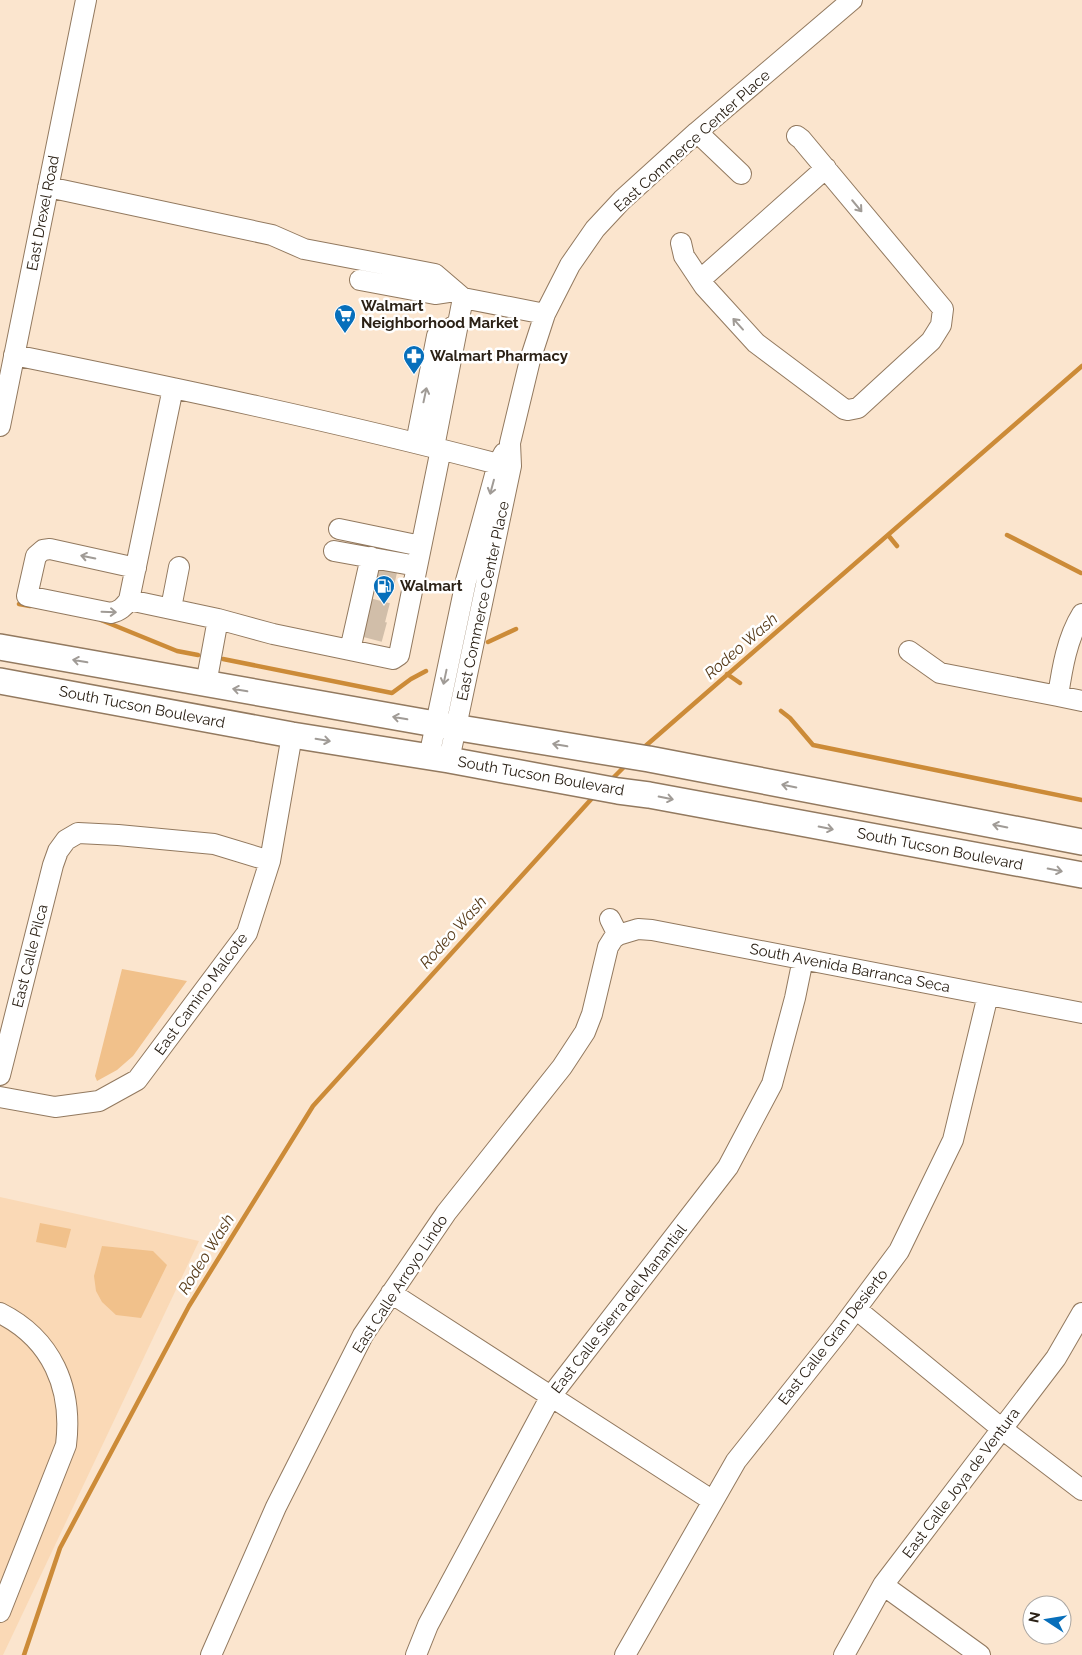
<svg xmlns="http://www.w3.org/2000/svg" width="1082" height="1655" viewBox="0 0 1082 1655" font-family="Raleway,sans-serif">
  <style>
    .built { fill: #fad9b6 }
    .green { fill: #f1c18b }
    .lines { fill: none; stroke-linecap: round; stroke-linejoin: round }
    .stream { stroke: #cc8b38; stroke-width: 4.5 }
    .minor-tunnel { stroke: #d1bea9; stroke-width: 20; stroke-dasharray: 20 10; stroke-linecap: butt }
    .minor-casing { stroke: #92795f; stroke-width: 22 }
    .major-casing { stroke: #92795f; stroke-width: 28 }
    .minor { stroke: #fff; stroke-width: 20 }
    .major { stroke: #fff; stroke-width: 25 }
    .oneway { stroke: #a09b96 }
    .labels { text-anchor: middle; dominant-baseline: central; stroke-width: 5; stroke-linejoin: round; paint-order: stroke }
    .street-label { font-size: 15px; fill: #2b2116; stroke: #fff }
    .poi-label { font-size: 15px; font-weight: bold; fill: #2b2116; stroke: #fff; text-anchor: start }
    .water-label { font-size: 16px; font-style: italic; fill: #563a18; stroke: #fff }
  </style>
  <rect width="100%" height="100%" fill="#fbe5ce"/>
  <path class="built" d="M0 1197 199 1241 3 1655H0Z"/>
  <path class="green" d="M122 969 187 981 133 1056 117 1070 97 1081 95 1076Z
    M40 1223 71 1229 66 1248 36 1242Z
    M102 1246 153 1251 167 1265 141 1318 116 1315 102 1302 96 1291 94 1276Z"/>
  <g class="lines">
    <path class="stream" d="M888 535 897 546
      M1007 535 1081 573
      M19 604 30 606
      M101 620 177 651 198 655
      M488 642 516 629
      M223 659 392 693 411 679 426 671
      M727 674 740 683
      M781 711 790 718 813 745 1082 800
      M642 749 1082 366
      M610 781 627 764
      M24 1655 60 1548 189 1306 313 1106 595 795"/>
    <path class="minor-tunnel" d="M376 575 403 581
      M368 608 396 615
      M365 627 391 634"/>
    <g class="minor-casing">
      <path id="minor" d="M697 132 741 174
        M48 187 272 235 304 249 435 274 463 298 545 314
        M681 243 684 256 704 286 756 343 844 409 848 410 858 408 931 341 941 325 943 309 801 139 797 136
        M360 280 435 294 455 291
        M700 280 826 168
        M14 355C176 388 338 422 498 464
        M173 388 129 600 218 619 273 634 393 659 399 655 441 449
        M0 426 86 0
        M416 443 437 336 459 323
        M434 447 463 298
        M339 529 421 546
        M334 551 417 566
        M129 600C124 607 120 611 111 613L27 596 36 556 43 550 50 549 136 568
        M171 608 179 567
        M1082 614C1067 638 1062 669 1058 696L1082 701
        M350 650 371 557
        M909 651 940 673 1058 696
        M206 684 218 619
        M429 757 466 581 498 464 504 453
        M449 760 511 466 510 443 530 360 545 314 570 265 595 229 622 200 697 132 852 0
        M610 919 618 935
        M0 1075 53 865 58 851 66 840 78 833 118 835 214 844 270 861
        M0 1097 55 1107 99 1101 137 1080 247 933 270 861 292 735
        M391 1293 713 1501
        M856 1309 1002 1429 1082 1490
        M0 1313C52 1339 73 1388 66 1445L0 1612
        M883 1585 980 1655
        M211 1655 276 1507 363 1335 446 1213 562 1067 585 1032 592 1014 608 947 613 939 618 935 638 929 652 930 1082 1013
        M416 1655 428 1625 551 1396 728 1167 772 1084 795 998 803 959
        M625 1655 736 1461 841 1329 899 1251 953 1140 988 995
        M844 1655 883 1585 1056 1358 1082 1313"/>
    </g>
    <g class="major-casing">
      <path id="major" d="M0 647 435 724 649 759 1082 842
        M0 681 292 735 449 760 618 791 649 795 1082 875"/>
    </g>
    <use href="#minor" class="minor"/>
    <use href="#major" class="major"/>
  </g>
  <defs><path id="oneway-shaft" d="M-6 0H5M1.5-3L5.5 0L1.5 3" fill="none" stroke-width="1.6" stroke-linecap="round" stroke-linejoin="round" transform="scale(1.25)"/></defs>
  <g class="oneway">
    <use href="#oneway-shaft" transform="translate(857 206) rotate(50)"/>
    <use href="#oneway-shaft" transform="translate(738 324) rotate(-132)"/>
    <use href="#oneway-shaft" transform="translate(425 395) rotate(-78)"/>
    <use href="#oneway-shaft" transform="translate(492 487) rotate(105)"/>
    <use href="#oneway-shaft" transform="translate(88 557) rotate(-168)"/>
    <use href="#oneway-shaft" transform="translate(109 612) rotate(2)"/>
    <use href="#oneway-shaft" transform="translate(80 661) rotate(-170)"/>
    <use href="#oneway-shaft" transform="translate(445 677) rotate(102)"/>
    <use href="#oneway-shaft" transform="translate(240 690) rotate(-170)"/>
    <use href="#oneway-shaft" transform="translate(400 718) rotate(-170)"/>
    <use href="#oneway-shaft" transform="translate(323 740) rotate(9)"/>
    <use href="#oneway-shaft" transform="translate(560 745) rotate(-170)"/>
    <use href="#oneway-shaft" transform="translate(789 786) rotate(-169)"/>
    <use href="#oneway-shaft" transform="translate(666 798) rotate(11)"/>
    <use href="#oneway-shaft" transform="translate(1000 826) rotate(-169)"/>
    <use href="#oneway-shaft" transform="translate(826 828) rotate(11)"/>
    <use href="#oneway-shaft" transform="translate(1055 870) rotate(11)"/>
  </g>
  <defs>
    <g id="supermarket-pin" transform="scale(1.125)"><path d="M0 17L-7.5 6A9.5 9.5 0 1 1 7.5 6Z" fill="#076fbb" stroke="#fff"/><path d="M-6-5.5h2.5l.6 2H6L4.5 2H-2.5L-4.4-4H-6ZM-1.5 3.2a1.3 1.3 0 1 0 .1 0ZM3 3.2a1.3 1.3 0 1 0 .1 0Z" fill="#fff"/></g>
    <g id="pharmacy-pin" transform="scale(1.125)"><path d="M0 17L-7.5 6A9.5 9.5 0 1 1 7.5 6Z" fill="#076fbb" stroke="#fff"/><path d="M-2-6h4v4h4v4h-4v4h-4v-4h-4v-4h4Z" fill="#fff"/></g>
    <g id="fuel-pin" transform="scale(1.125)"><path d="M0 17L-7.5 6A9.5 9.5 0 1 1 7.5 6Z" fill="#076fbb" stroke="#fff"/><path d="M-5.5-6h7V0h2V4h1.3V-2.5L3-4.5l.8-.8L6-3V5H2.5V1h-1V6h-7ZM-4.2-4.7v3.2H.2V-4.7Z" fill="#fff"/></g>
  </defs>
  <g fill-rule="evenodd">
    <use href="#supermarket-pin" x="345" y="315"/>
    <use href="#pharmacy-pin" x="414" y="356"/>
    <use href="#fuel-pin" x="384" y="586"/>
  </g>
  <g class="labels">
    <g class="street-label">
      <text transform="translate(692 141) rotate(-42)">East Commerce Center Place</text>
      <text transform="translate(43 213) rotate(-79)">East Drexel Road</text>
      <text transform="translate(483 601) rotate(-78)">East Commerce Center Place</text>
      <text transform="translate(142 707) rotate(11)">South Tucson Boulevard</text>
      <text transform="translate(541 776) rotate(10)">South Tucson Boulevard</text>
      <text transform="translate(940 849) rotate(11)">South Tucson Boulevard</text>
      <text transform="translate(30 956) rotate(-76)">East Calle Pilca</text>
      <text transform="translate(850 968) rotate(11)">South Avenida Barranca Seca</text>
      <text transform="translate(201 994) rotate(-54)">East Camino Malcote</text>
      <text transform="translate(400 1284) rotate(-57)">East Calle Arroyo Lindo</text>
      <text transform="translate(619 1309) rotate(-52)">East Calle Sierra del Manantial</text>
      <text transform="translate(833 1337) rotate(-52)">East Calle Gran Desierto</text>
      <text transform="translate(961 1483) rotate(-53)">East Calle Joya de Ventura</text>
    </g>
    <g class="poi-label">
      <text x="361" y="306">Walmart<tspan x="361" dy="17">Neighborhood Market</tspan></text>
      <text x="430" y="356">Walmart Pharmacy</text>
      <text x="400" y="586">Walmart</text>
    </g>
    <g class="water-label">
      <text transform="translate(741 646) rotate(-41)">Rodeo Wash</text>
      <text transform="translate(453 932) rotate(-48)">Rodeo Wash</text>
      <text transform="translate(206 1254) rotate(-58)">Rodeo Wash</text>
    </g>
  </g>
  <g transform="translate(1047 1620) rotate(282)"><circle r="24" fill="#ffffff" stroke="#aaa6a2"/>
  <path d="M0-4L9 19L0 12L-9 19Z" fill="#076fbb"/>
  <text y="-8" font-size="14" font-weight="bold" text-anchor="middle" fill="#2b2116">N</text>
  </g>
</svg>
